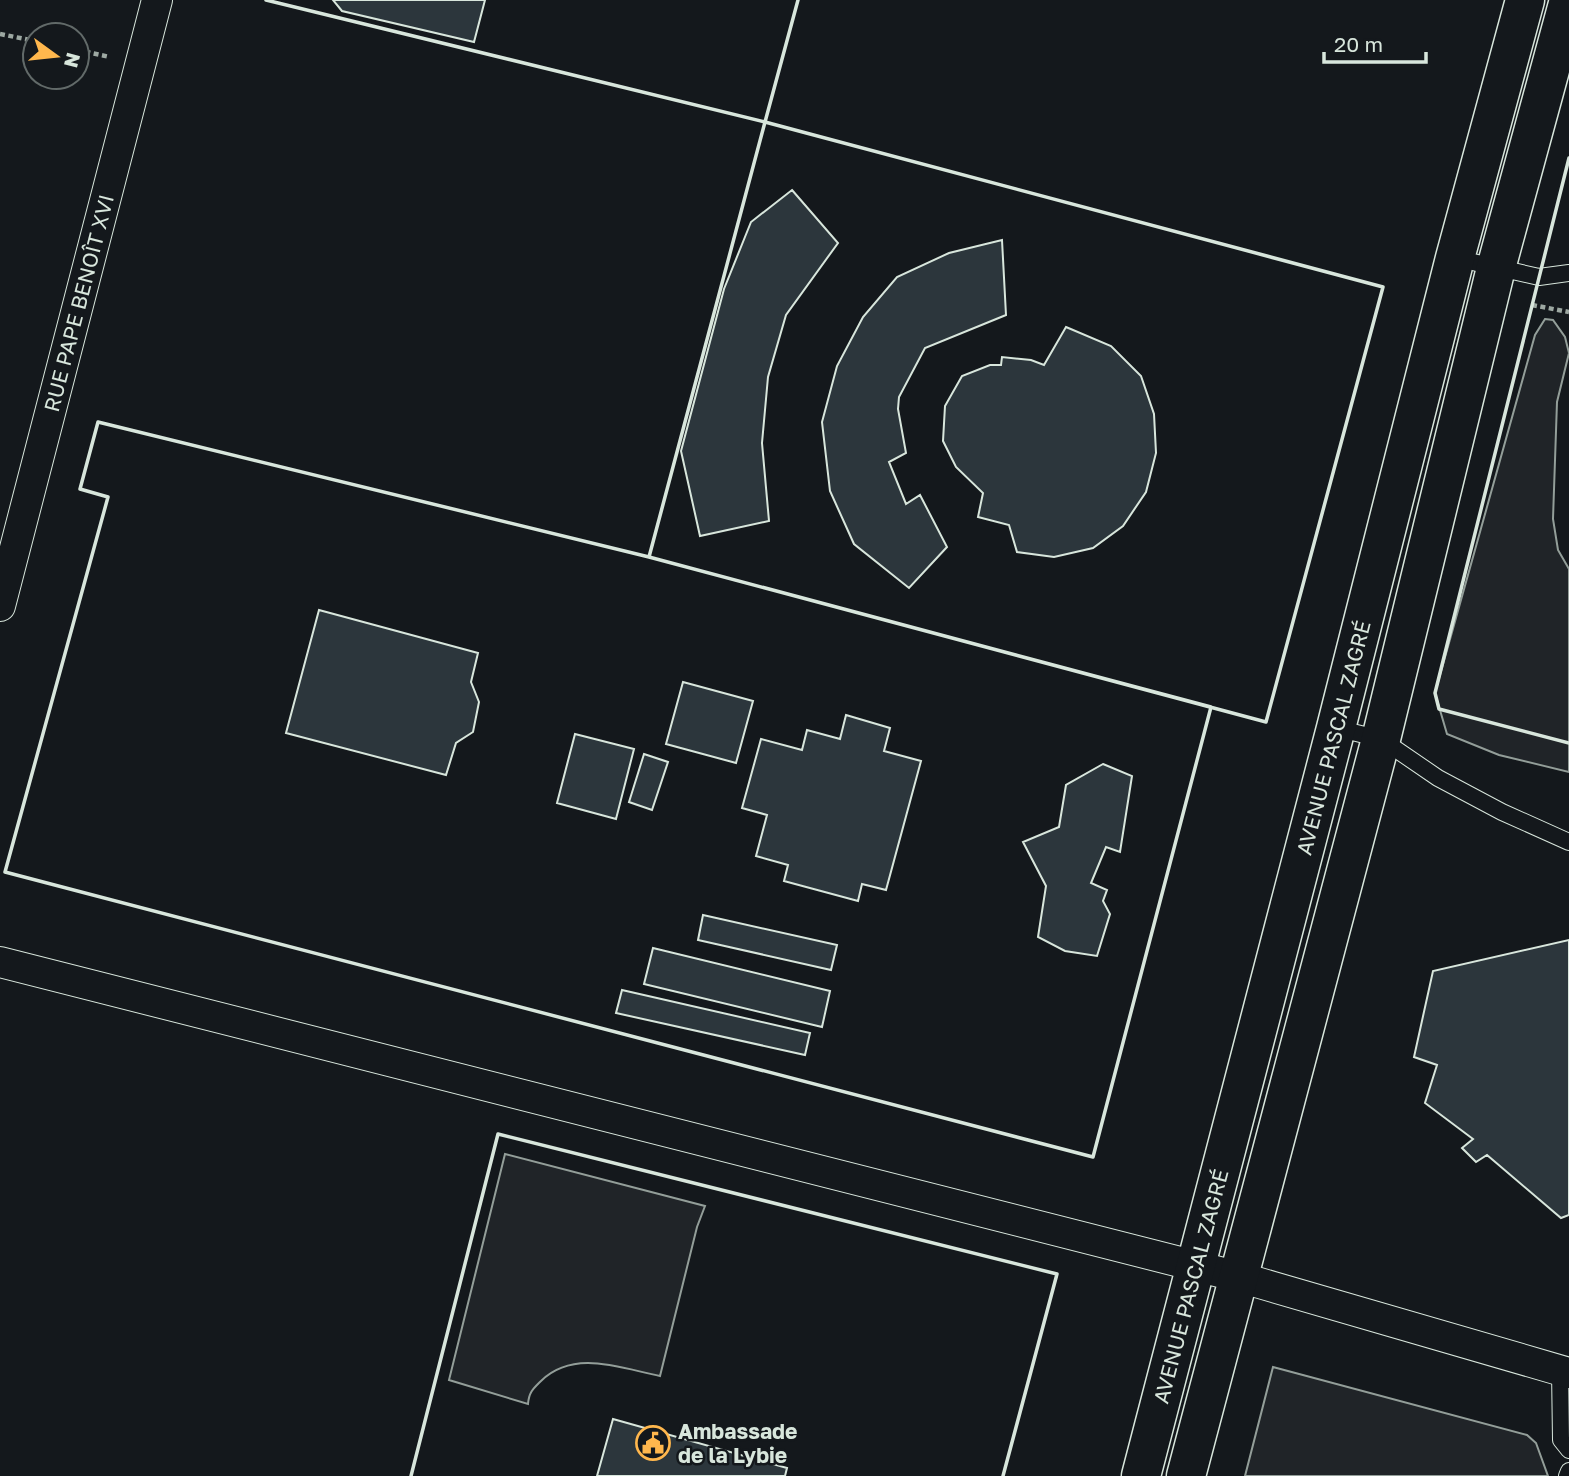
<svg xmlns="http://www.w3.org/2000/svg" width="1569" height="1476" viewBox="0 0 1569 1476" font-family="'Golos Text',sans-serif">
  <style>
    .green { fill: #202428; stroke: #939e99; stroke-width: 2 }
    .building { fill: #2c363c; stroke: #d8e6dc; stroke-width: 2 }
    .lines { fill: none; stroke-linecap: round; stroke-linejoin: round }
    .service-casing { stroke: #d8e6dc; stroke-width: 18 }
    .minor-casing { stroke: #d8e6dc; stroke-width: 32 }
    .secondary-casing { stroke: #d8e6dc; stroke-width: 41 }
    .path { stroke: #9da8a2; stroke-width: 4.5; stroke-dasharray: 5 3.5; stroke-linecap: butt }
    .service { stroke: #14181c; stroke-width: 16 }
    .minor { stroke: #14181c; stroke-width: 30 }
    .secondary { stroke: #14181c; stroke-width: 38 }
    .wall { stroke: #d8e6dc; stroke-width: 3.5 }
    .labels { text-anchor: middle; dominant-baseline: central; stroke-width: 5; stroke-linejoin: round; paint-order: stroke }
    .street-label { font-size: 21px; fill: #d8e6dc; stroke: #14181c }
    .poi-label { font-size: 21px; font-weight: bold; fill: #d8e6dc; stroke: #14181c; text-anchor: start }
  </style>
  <rect width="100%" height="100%" fill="#14181c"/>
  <path class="green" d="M1545 319 1553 320 1565 337 1569 353 1557 402 1553 519 1558 550 1569 569V772L1499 755 1447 734 1435 693 1535 335Z
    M505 1154 705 1206 697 1227 660 1376C620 1368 574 1349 541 1381 533 1389 529 1392 528 1404L449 1380Z
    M1273 1367 1527 1435 1536 1443 1548 1476H1245Z"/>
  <path class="building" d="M333 0H485L474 42 342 11Z
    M792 190 838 243 786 315 768 377 762 443 769 521 700 536 681 451 724 289 751 222Z
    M1002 240 1006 315 925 348 899 397 898 409 906 453 889 462 906 504 920 495 947 547 909 588 854 544 830 491 822 422 837 366 863 317 897 277 949 253Z
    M1066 327 1111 346 1141 376 1154 414 1156 453 1146 492 1123 526 1093 548 1054 557 1017 552 1009 525 978 517 983 493 956 467 943 441 945 406 962 376 990 365H1001L1002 357 1031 360 1044 365Z
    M319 610 478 653 471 682 479 702 473 732 456 743 446 775 286 733Z
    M683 682 753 701 736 763 666 744Z
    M846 715 890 728 884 751 921 761 886 890 862 884 858 901 784 881 788 865 756 856 767 815 742 808 761 739 802 750 807 730 840 739Z
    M575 734 634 749 616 819 557 803Z
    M644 754 668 762 652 810 629 802Z
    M1103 764 1132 776 1120 852 1106 847 1091 883 1107 890 1103 901 1110 914 1097 956 1065 951 1038 937 1046 886 1023 842 1059 827 1066 785Z
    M703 915 837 945 831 970 698 940Z
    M1569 940V1215L1561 1218 1487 1155 1476 1162 1462 1148 1473 1139 1425 1103 1437 1065 1414 1057 1433 971Z
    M653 948 830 991 822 1027 644 984Z
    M622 990 810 1033 805 1055 616 1013Z
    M613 1419 787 1468 785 1476H597Z"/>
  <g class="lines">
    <g class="service-casing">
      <path id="service" d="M1455 258 1539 277 1569 273
        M1336 728 1381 739 1438 778 1502 812 1569 842
        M1560 1370 1561 1440 1569 1450
        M1567 1476 1569 1471"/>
    </g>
    <g class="minor-casing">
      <g id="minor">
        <path id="s1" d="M0 606 157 0"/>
        <path d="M0 962 1239 1277 1569 1373"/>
      </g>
    </g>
    <g class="secondary-casing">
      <g id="secondary">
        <path id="s2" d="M1141 1476 1336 728 1455 258 1525 0"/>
        <path d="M1186 1476 1381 739 1496 268 1569 0"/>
      </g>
    </g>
    <path class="path" d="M0 34 35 41
      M77 50 110 57
      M1532 305 1569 312"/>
    <use href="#service" class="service"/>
    <use href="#minor" class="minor"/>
    <use href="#secondary" class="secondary"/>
    <path class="wall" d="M266 0 765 122 798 0
      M765 122 1383 287 1266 722 649 557Z
      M1569 158 1435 693 1439 709 1569 743
      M98 422 649 557 1211 707 1093 1157 5 872 108 497 80 489Z
      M411 1476 498 1134 1057 1274 1003 1476"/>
  </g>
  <defs>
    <g id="civic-ring" transform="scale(1.75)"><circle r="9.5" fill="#14181c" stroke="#ffb74d" stroke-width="1.5"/><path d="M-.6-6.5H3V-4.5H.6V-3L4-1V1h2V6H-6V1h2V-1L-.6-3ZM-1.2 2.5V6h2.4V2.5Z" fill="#ffb74d"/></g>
  </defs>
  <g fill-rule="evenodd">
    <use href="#civic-ring" x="653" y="1443"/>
  </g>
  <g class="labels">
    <g class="street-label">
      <text stroke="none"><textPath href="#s1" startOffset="313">RUE PAPE BENOÎT XVI</textPath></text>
      <text stroke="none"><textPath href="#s2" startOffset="763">AVENUE PASCAL ZAGRÉ</textPath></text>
      <text stroke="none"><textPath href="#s2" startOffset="196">AVENUE PASCAL ZAGRÉ</textPath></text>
    </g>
    <g class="poi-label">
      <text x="678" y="1431">Ambassade<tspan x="678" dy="24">de la Lybie</tspan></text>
    </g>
  </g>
  <g transform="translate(56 56) rotate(105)"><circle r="33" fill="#14181c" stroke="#626a69" stroke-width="2"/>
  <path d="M0-5L12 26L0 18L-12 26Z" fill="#ffb74d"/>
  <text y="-10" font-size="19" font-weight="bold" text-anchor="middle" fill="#d8e6dc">N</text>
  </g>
  <path d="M1324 52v10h102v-10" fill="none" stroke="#d8e6dc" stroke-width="3.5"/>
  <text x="1334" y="52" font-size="21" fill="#d8e6dc" stroke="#14181c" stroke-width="5" paint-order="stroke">20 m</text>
</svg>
